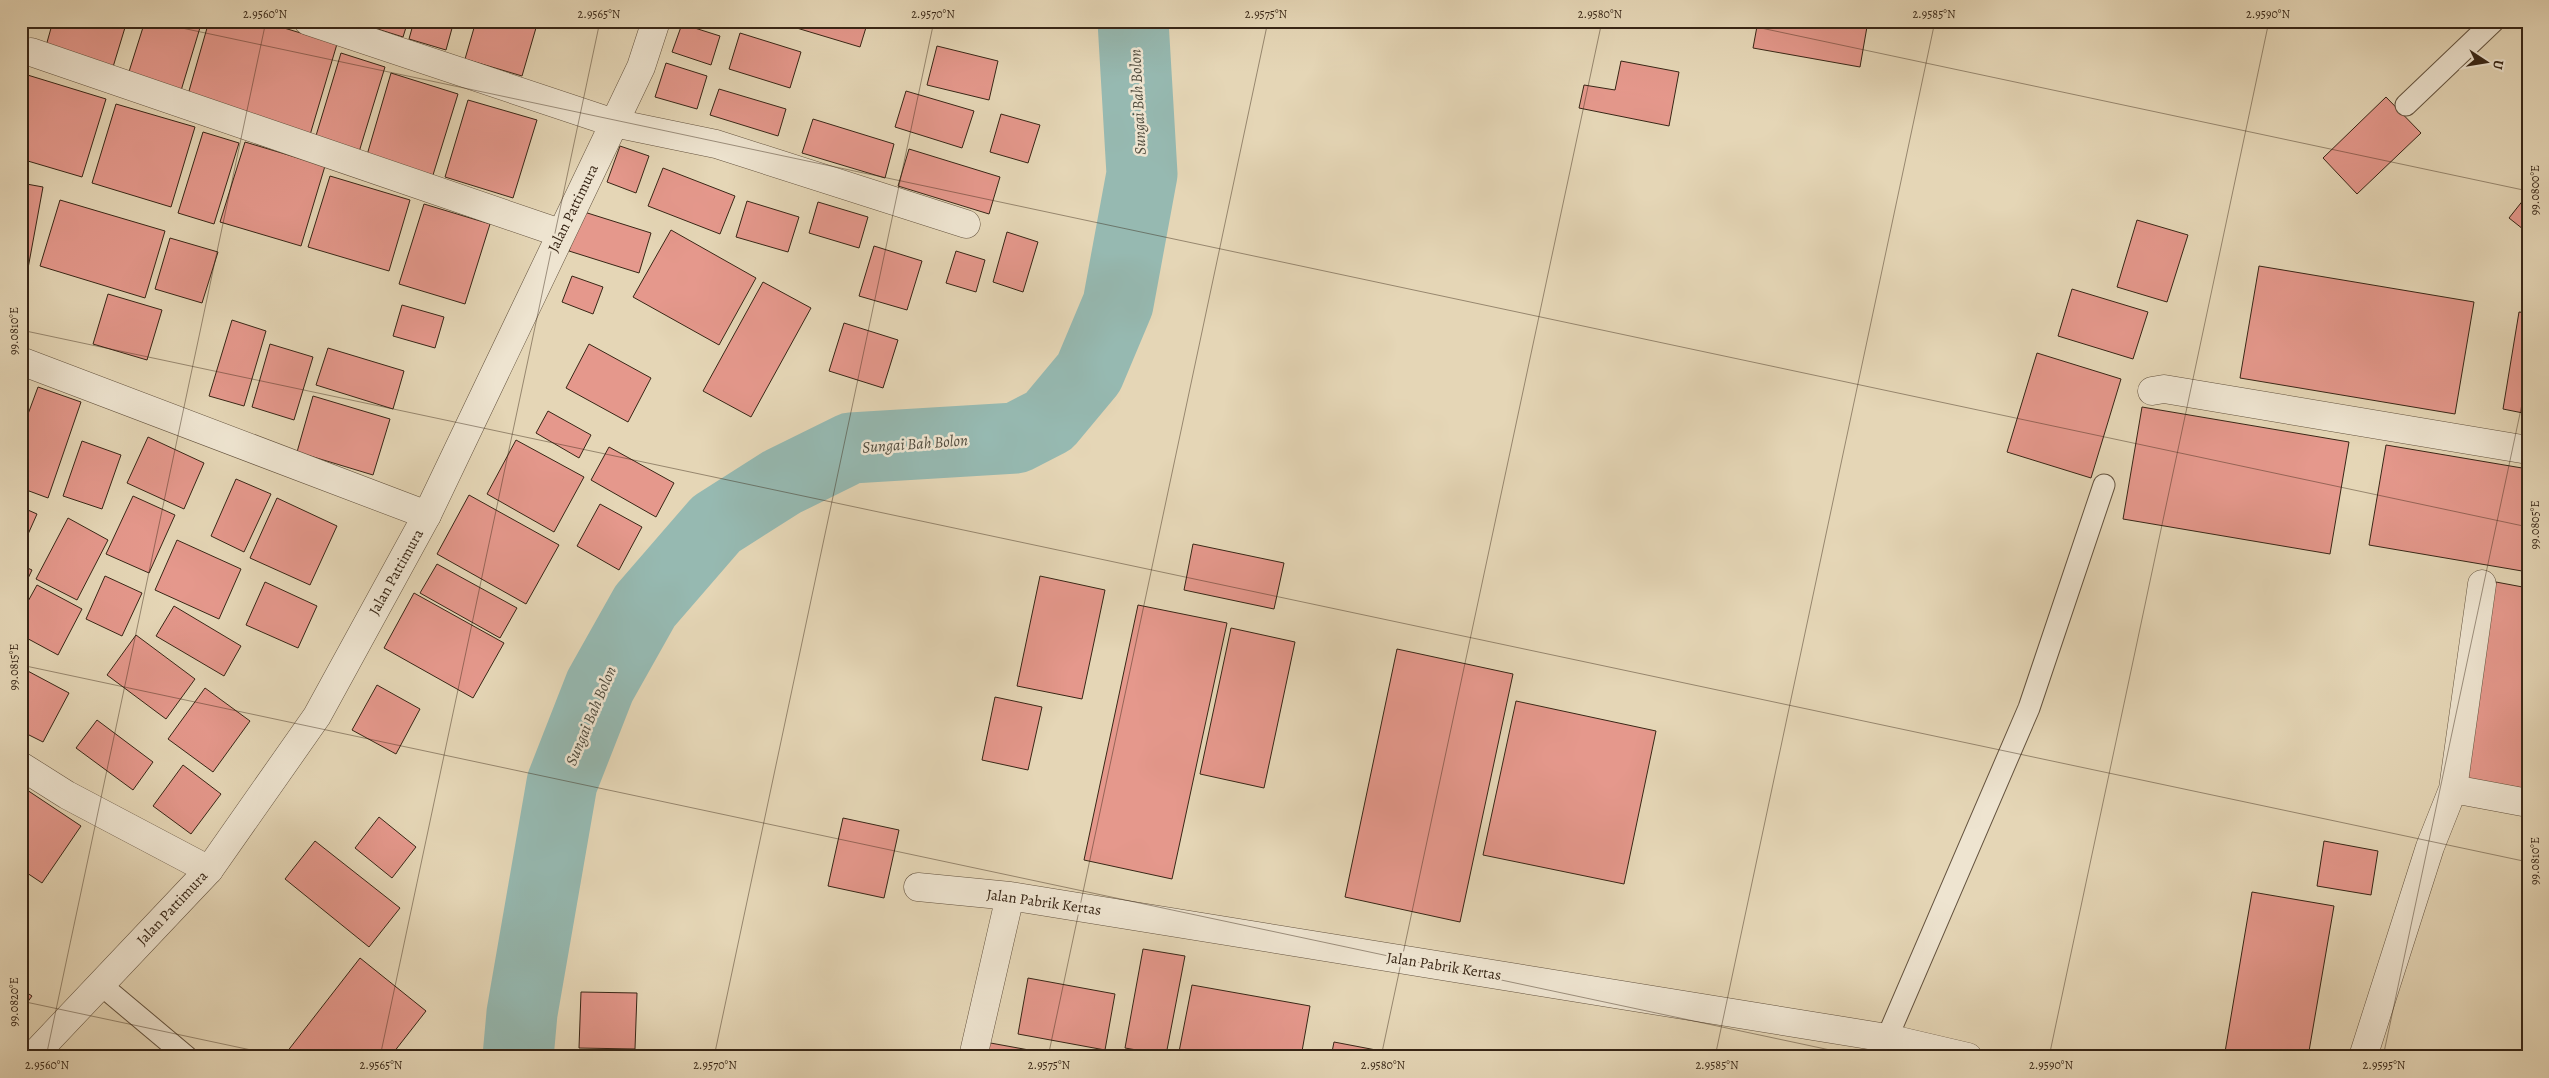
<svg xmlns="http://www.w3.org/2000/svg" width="2549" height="1078" viewBox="0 0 2549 1078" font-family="Alegreya,serif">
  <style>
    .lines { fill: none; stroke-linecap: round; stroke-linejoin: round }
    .river { stroke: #96b9b1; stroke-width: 71 }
    .building { fill: #e5988c; stroke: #382616 }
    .service-casing { stroke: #63523e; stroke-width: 23 }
    .minor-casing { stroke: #63523e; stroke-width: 29 }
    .tertiary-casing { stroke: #63523e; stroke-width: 29 }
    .service { stroke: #eee4d0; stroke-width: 21 }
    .minor { stroke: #eee4d0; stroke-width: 28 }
    .tertiary { stroke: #eee4d0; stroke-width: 28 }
    .ticks { fill: none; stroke: #382616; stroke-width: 1; stroke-opacity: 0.45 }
    .labels { text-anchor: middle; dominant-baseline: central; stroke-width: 5; stroke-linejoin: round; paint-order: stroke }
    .street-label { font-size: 15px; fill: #382616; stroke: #eee4d0 }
    .water-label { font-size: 16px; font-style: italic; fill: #504b3d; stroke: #eee4d0 }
    .neatline { fill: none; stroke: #382616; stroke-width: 2 }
    .ticks-label { font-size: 12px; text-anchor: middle; fill: #382616 }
  </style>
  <rect width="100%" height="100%" fill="#e5d6b6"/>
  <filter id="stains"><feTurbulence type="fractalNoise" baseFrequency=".004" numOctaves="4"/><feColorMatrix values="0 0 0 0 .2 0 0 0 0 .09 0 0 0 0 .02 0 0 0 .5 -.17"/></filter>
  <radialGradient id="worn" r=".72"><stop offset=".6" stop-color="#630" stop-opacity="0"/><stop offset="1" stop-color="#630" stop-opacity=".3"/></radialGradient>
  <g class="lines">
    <path class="river" d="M518 1057 522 1013 562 783 600 686 645 606 716 524 782 482 851 448 1016 438 1049 421 1089 373 1118 304 1142 174 1133 21"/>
  </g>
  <path class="building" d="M53 21H127L113 67 46 46Z
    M145 21H202L180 94 127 78Z
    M209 21H261L337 44 310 135 187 98Z
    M352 21H408L403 37Z
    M414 21H454L446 50 409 39Z
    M476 21H538L522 76 465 59Z
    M791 21H868L860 47 790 26Z
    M1758 21H1868L1860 67 1753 48Z
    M682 24 720 36 711 65 672 52Z
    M740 33 801 52 790 88 729 69Z
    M937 46 998 61 989 100 927 85Z
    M341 53 385 67 359 152 315 139Z
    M1621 61 1679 72 1669 126 1579 108 1584 85 1615 90Z
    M666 63 707 76 697 109 655 97Z
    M21 73 106 99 82 177 21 159Z
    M391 73 458 94 433 175 367 155Z
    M719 89 786 109 778 136 710 115Z
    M906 91 974 111 962 148 895 127Z
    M2386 97 2421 133 2357 194 2323 158Z
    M468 100 537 120 513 198 445 177Z
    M116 104 195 127 171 207 92 183Z
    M1001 114 1040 125 1028 163 990 152Z
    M813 119 894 144 885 178 802 153Z
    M203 132 239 143 214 224 178 213Z
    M245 142 325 166 301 246 220 222Z
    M620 146 649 156 636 193 607 182Z
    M909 149 1000 177 989 214 898 186Z
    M663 168 735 196 720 234 648 206Z
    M330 176 410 200 389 271 308 247Z
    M21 183 43 187 22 301H21Z
    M2528 194V233L2509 218Z
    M60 200 165 231 145 298 40 266Z
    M747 201 799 217 788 252 736 237Z
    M818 202 868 217 859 248 809 233Z
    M424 204 490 224 465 304 399 284Z
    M581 211 651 233 639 273 569 251Z
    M2137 220 2188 235 2167 302 2117 287Z
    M671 230 756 278 719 345 633 297Z
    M1007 232 1038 242 1023 292 993 282Z
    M170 238 218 252 202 303 155 289Z
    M874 246 922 261 907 310 859 296Z
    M956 251 985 260 976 292 946 283Z
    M2259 266 2474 302 2455 414 2240 378Z
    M572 276 603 287 593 314 562 302Z
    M763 282 811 308 751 417 703 391Z
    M2072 289 2148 312 2133 359 2058 336Z
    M108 294 162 310 147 360 93 344Z
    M402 305 444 317 435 348 393 336Z
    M2519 312 2528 313V414L2503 409Z
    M232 320 266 331 244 406 209 396Z
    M844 323 898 340 883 388 829 371Z
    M270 344 313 357 294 420 252 407Z
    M589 344 651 378 628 422 566 388Z
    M328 348 404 371 393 409 316 385Z
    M2037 353 2121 379 2091 478 2007 452Z
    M38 387 81 402 48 498 21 488V433Z
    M313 396 390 419 373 475 297 452Z
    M21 401 28 403 21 421Z
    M2142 407 2349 442 2330 554 2123 519Z
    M548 411 591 435 579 458 536 433Z
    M148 437 204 463 184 509 127 483Z
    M516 440 584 477 554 532 487 494Z
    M82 441 121 455 102 509 63 496Z
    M2386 445 2528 469V572L2369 545Z
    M609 447 674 483 656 517 591 480Z
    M236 479 271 494 244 552 211 536Z
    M469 495 559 545 526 604 437 554Z
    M133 496 175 515 149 573 106 554Z
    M277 498 337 526 310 585 250 558Z
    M600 504 642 527 619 570 577 546Z
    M21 507 37 514 21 550Z
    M68 518 108 540 77 600 36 579Z
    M177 540 241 569 219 619 155 590Z
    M1193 544 1284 563 1274 609 1184 590Z
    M437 564 517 608 500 638 420 593Z
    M21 565 32 570 21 593Z
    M105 576 142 593 122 636 86 619Z
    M1040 576 1105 590 1082 699 1017 686Z
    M265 582 317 606 298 648 246 625Z
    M2496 582 2528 588V789L2463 778Z
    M37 585 82 609 58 655 21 635V614Z
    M414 593 504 643 473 698 384 648Z
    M1138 605 1227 623 1172 879 1084 860Z
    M174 606 241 646 224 676 156 636Z
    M1231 628 1295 642 1264 788 1200 774Z
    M136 635 195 679 166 719 107 675Z
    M1397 649 1513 674 1460 922 1345 897Z
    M24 669 69 693 43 742 21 731V675Z
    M377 685 420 709 396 754 352 730Z
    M205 688 250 721 213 772 168 739Z
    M995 697 1042 707 1028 770 982 760Z
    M1516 701 1656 731 1624 884 1483 855Z
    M97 720 153 762 133 790 76 748Z
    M183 765 221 794 191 834 153 806Z
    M21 786 81 826 42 883 21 869Z
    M379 817 416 847 392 878 355 848Z
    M843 818 899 830 884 898 828 886Z
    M315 841 400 908 369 947 285 879Z
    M2324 841 2378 851 2371 895 2317 886Z
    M2252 892 2334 906 2308 1057H2254L2225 1052Z
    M1143 949 1185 956 1166 1055 1125 1048Z
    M360 958 426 1011 390 1057H283Z
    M1028 978 1115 994 1105 1050 1018 1034Z
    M1192 985 1310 1006 1301 1057H1178Z
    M21 989 32 996 21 1011Z
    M581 992 637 993 635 1049 579 1048Z
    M985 1042 1029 1050 1028 1057H982Z
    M1334 1042 1397 1054V1057H1331Z"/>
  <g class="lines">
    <g class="service-casing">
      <path id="service" d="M2406 105 2494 21
        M100 984 187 1057
        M1887 1038 2029 708 2104 485"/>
    </g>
    <g class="minor-casing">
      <path id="minor" d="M308 21 614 123 716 144 966 224
        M31 52 560 233
        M21 361 427 515
        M2152 391 2164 389 2528 450
        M21 766 67 795 209 870
        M2453 789 2482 584
        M918 887 1010 896 1887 1038 1968 1057
        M973 1057 1010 896
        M2363 1057 2430 847 2453 789 2528 803"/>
    </g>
    <g class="tertiary-casing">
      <path id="tertiary" d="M32 1057 209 870 317 716 427 515 641 67 656 21"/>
    </g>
    <use href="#service" class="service"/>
    <use href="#minor" class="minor"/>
    <use href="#tertiary" class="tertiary"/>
  </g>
  <path class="ticks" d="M149 21 2528 527M1728 21 2528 191M21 330 2528 862M21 665 1863 1057M21 1001 284 1057M46 1057 266 21M380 1057 600 21M714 1057 934 21M1048 1057 1268 21M1381 1057 1602 21M1715 1057 1935 21M2049 1057 2269 21M2383 1057 2528 376"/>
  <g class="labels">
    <g class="street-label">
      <text transform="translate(573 208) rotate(-64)">Jalan Pattimura</text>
      <text transform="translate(396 572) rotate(-61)">Jalan Pattimura</text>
      <text transform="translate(1044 902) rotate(8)">Jalan Pabrik Kertas</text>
      <text transform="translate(172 908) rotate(-47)">Jalan Pattimura</text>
      <text transform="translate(1444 966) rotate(9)">Jalan Pabrik Kertas</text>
    </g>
    <g class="water-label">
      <text transform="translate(1138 102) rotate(-93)">Sungai Bah Bolon</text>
      <text transform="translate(915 444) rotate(-4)">Sungai Bah Bolon</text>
      <text transform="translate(591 716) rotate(-67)">Sungai Bah Bolon</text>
    </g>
  </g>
  <rect width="2549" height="1078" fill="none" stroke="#e5d6b6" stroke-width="55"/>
  <g transform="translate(2486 62) rotate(102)" stroke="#eee4d0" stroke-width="4" paint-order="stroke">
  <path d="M0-4L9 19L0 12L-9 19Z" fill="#382616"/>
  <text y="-8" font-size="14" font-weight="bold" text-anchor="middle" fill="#382616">U</text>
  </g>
  <rect x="28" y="28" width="2494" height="1022" class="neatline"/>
  <g class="ticks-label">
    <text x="265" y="18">2.9560°N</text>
    <text x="599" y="18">2.9565°N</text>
    <text x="933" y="18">2.9570°N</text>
    <text x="1266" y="18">2.9575°N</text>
    <text x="1600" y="18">2.9580°N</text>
    <text x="1934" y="18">2.9585°N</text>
    <text x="2268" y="18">2.9590°N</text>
    <text transform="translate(2535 190) rotate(-90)" y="4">99.0800°E</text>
    <text transform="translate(14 331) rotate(-90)" y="4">99.0810°E</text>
    <text transform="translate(2535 525) rotate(-90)" y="4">99.0805°E</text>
    <text transform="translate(14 667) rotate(-90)" y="4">99.0815°E</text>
    <text transform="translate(2535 861) rotate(-90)" y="4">99.0810°E</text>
    <text transform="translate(14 1002) rotate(-90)" y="4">99.0820°E</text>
    <text x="47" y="1069">2.9560°N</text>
    <text x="381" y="1069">2.9565°N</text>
    <text x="715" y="1069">2.9570°N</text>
    <text x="1049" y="1069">2.9575°N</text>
    <text x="1383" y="1069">2.9580°N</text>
    <text x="1717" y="1069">2.9585°N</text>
    <text x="2051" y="1069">2.9590°N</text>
    <text x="2384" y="1069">2.9595°N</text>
  </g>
  <rect width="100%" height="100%" filter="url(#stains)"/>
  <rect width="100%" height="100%" fill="url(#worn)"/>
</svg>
